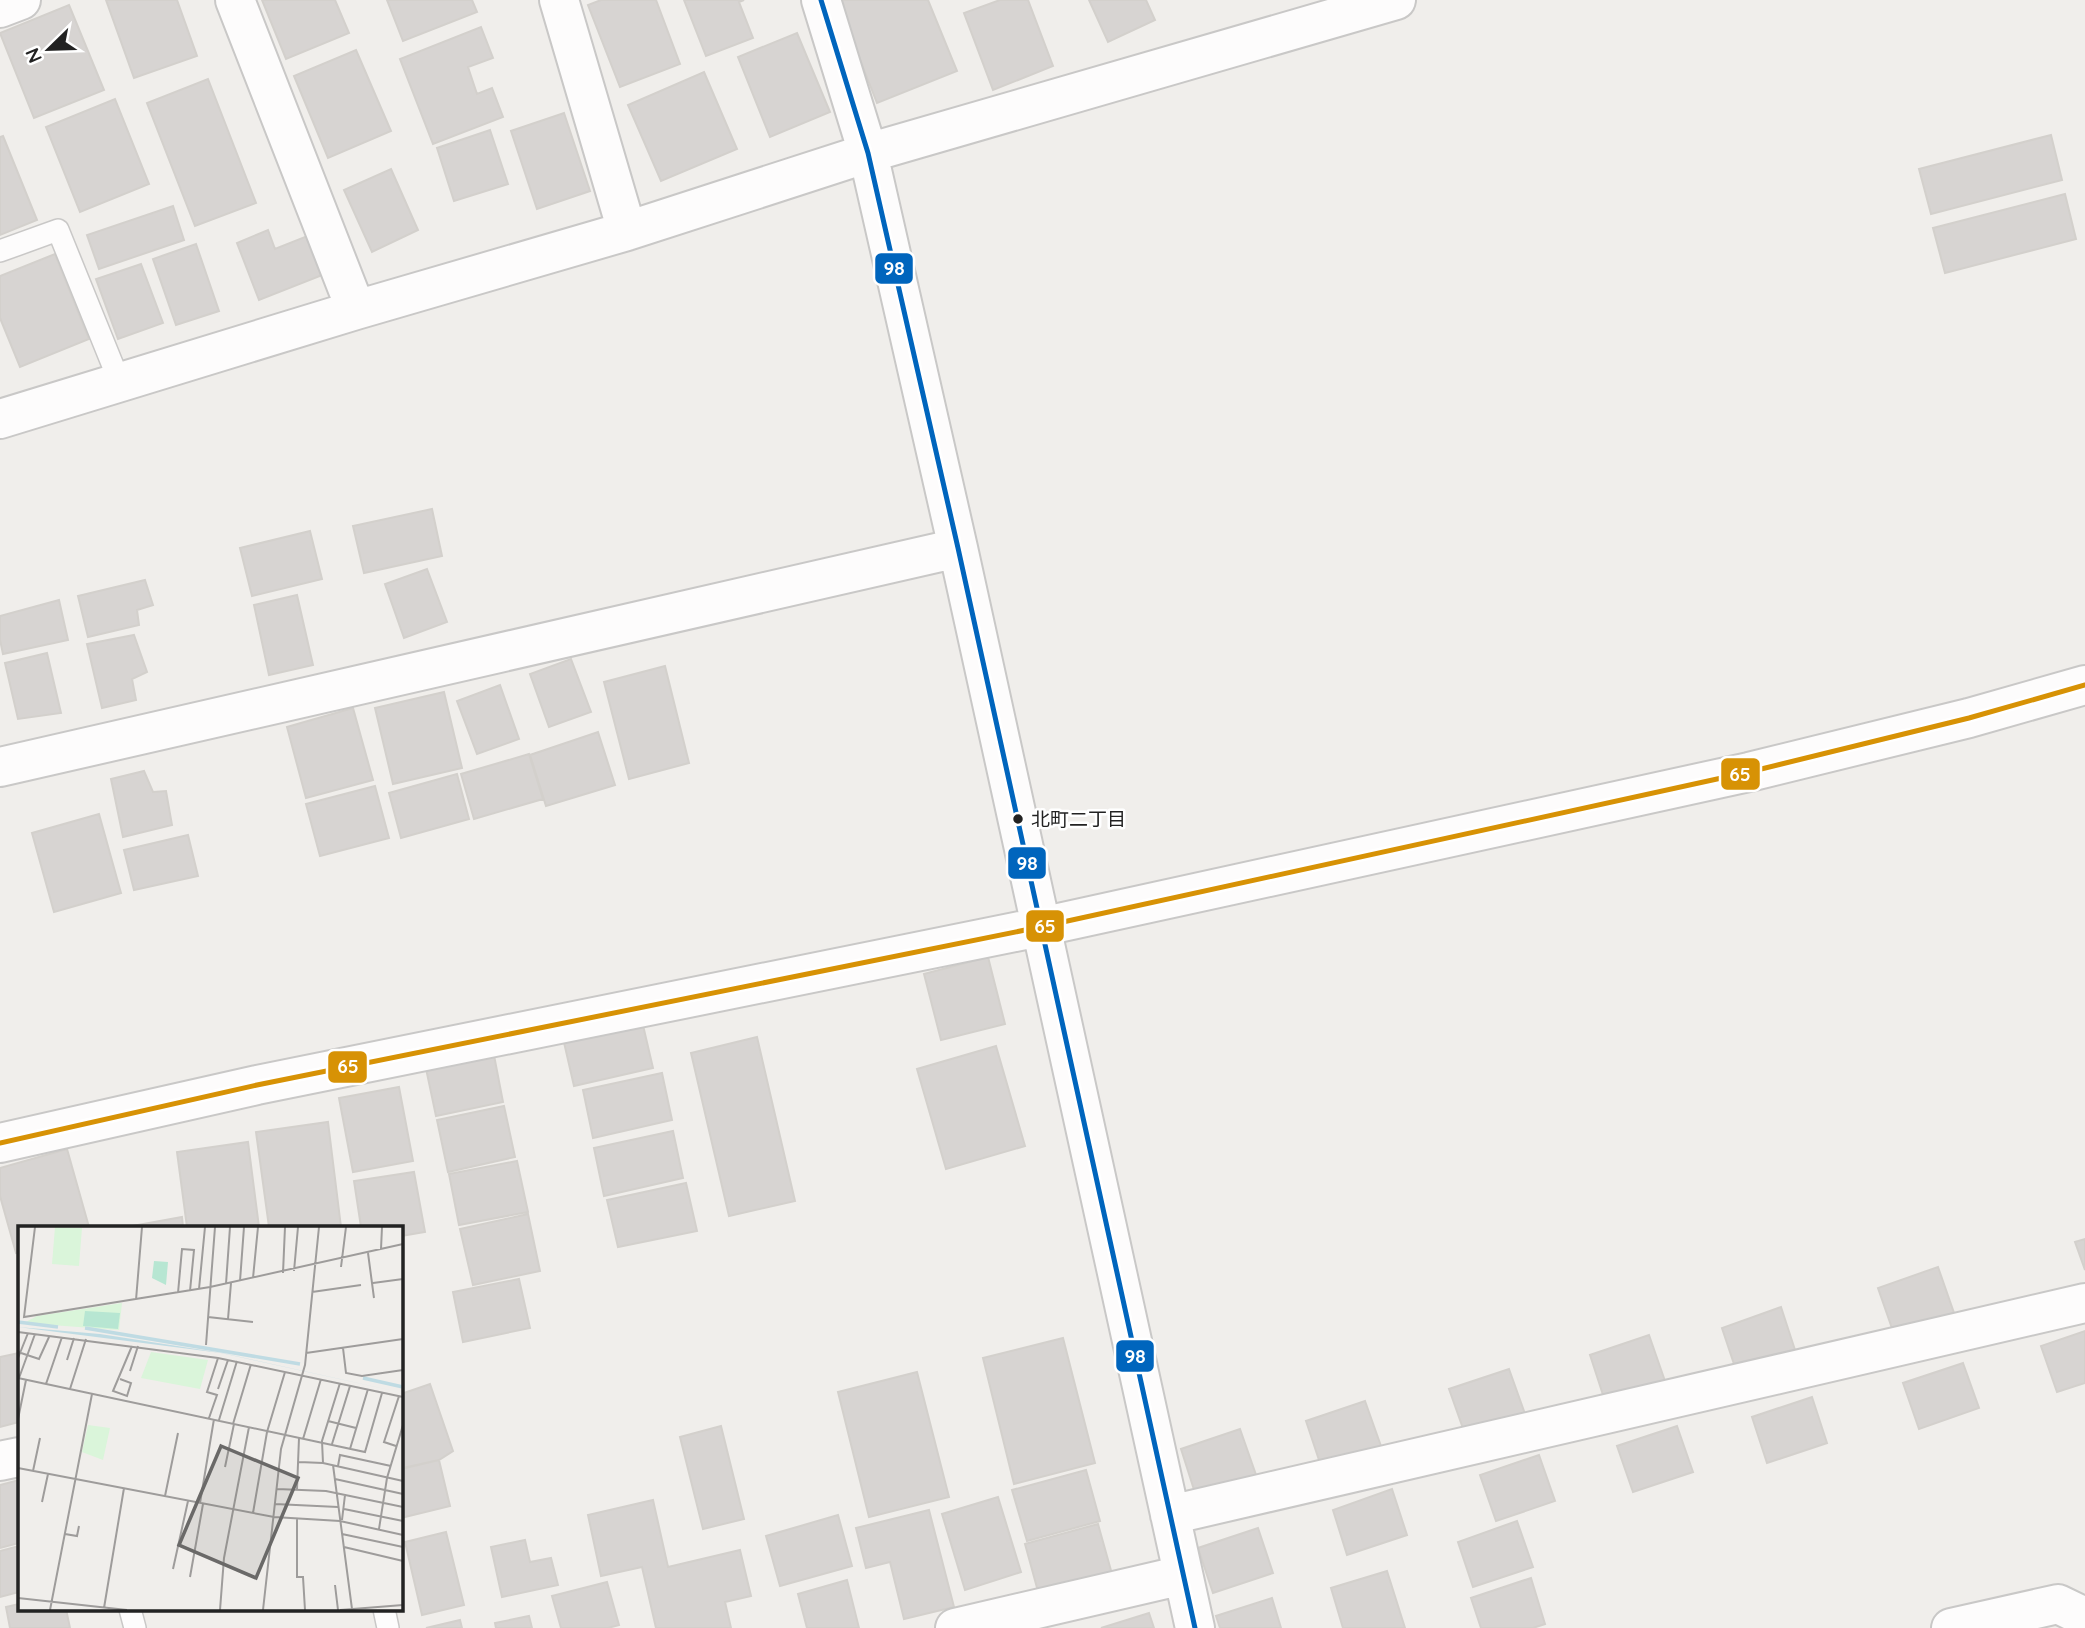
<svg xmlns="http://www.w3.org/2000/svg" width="2085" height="1628" viewBox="0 0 2085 1628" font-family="Quicksand,'Noto Sans JP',sans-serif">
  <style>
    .building { fill: #d7d4d2; stroke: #d3d0cc; stroke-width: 2 }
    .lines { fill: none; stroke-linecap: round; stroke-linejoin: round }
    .service-casing { stroke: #c9c8c7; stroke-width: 24 }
    .minor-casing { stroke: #c9c8c7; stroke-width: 42 }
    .service { stroke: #fdfcfc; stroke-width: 21 }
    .minor { stroke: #fdfcfc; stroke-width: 38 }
    .bus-1-casing { stroke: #fff; stroke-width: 10 }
    .bus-2-casing { stroke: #fff; stroke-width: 10 }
    .bus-1 { stroke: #0065bd; stroke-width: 5 }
    .bus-2 { stroke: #d79205; stroke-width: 5 }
    .bus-dot { fill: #222; stroke: #fff; stroke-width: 2.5 }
    .labels { text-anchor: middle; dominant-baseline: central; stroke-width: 5; stroke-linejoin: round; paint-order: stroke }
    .bus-label { font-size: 19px; fill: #222; stroke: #fff; text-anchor: start }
    .inset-river { fill: none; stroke: #bfdbe3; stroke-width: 3.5 }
    .inset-road { fill: none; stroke: #9e9c9b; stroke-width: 2 }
    .view { fill: #6a6968; fill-opacity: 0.15; stroke: #6a6968; stroke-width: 3.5 }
    .inset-edge { fill: none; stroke: #222; stroke-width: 3.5 }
    .line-badge { stroke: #fff; stroke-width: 2.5 }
    .badge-label { font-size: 19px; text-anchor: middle; font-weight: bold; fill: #fff }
  </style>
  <rect width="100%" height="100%" fill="#f0eeeb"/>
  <path class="building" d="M106 0H177L197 56 134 78Z
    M262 0H335L349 33 286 59Z
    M387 0H472L477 12 403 41Z
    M601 0H656L680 64 620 87 588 5Z
    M684 0H744L739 2 753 38 706 56Z
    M840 0H928L957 71 877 103 837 1Z
    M1000 0H1028L1053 66 993 90 964 13Z
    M1089 0H1146L1155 20 1108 42Z
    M69 5 104 90 34 118 0 33Z
    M481 27 493 58 468 67 477 94 492 88 503 117 433 144 400 59Z
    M797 33 830 112 770 137 738 57Z
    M356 50 391 131 328 158 294 76Z
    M704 72 737 149 661 181 628 105Z
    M208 79 256 203 195 226 147 103Z
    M115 99 149 184 80 212 46 127Z
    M564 113 590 191 537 209 511 131Z
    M490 130 508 184 454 201 437 148Z
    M2051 135 2062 180 1931 214 1919 169Z
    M3 136 37 220 0 235V137Z
    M391 169 418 230 372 252 344 190Z
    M2065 194 2076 239 1945 273 1933 228Z
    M173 206 184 240 99 269 87 235Z
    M268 230 275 249 310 235 325 274 259 300 237 243Z
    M196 244 219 311 176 325 153 259Z
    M55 254 89 339 20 367 0 318V276Z
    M141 264 163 323 118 339 96 279Z
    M432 509 442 556 364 573 353 526Z
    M310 531 322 579 252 596 240 548Z
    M427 569 447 622 404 638 385 584Z
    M145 580 153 605 137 610 139 625 88 637 78 596Z
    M297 595 313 665 269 675 254 605Z
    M59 600 68 640 3 654 0 640V616Z
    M134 635 147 672 132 679 136 700 102 708 87 644Z
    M47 653 61 713 18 719 5 663Z
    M571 659 591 712 549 727 530 674Z
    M665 666 689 763 629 779 604 682Z
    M500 685 519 739 477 754 457 701Z
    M444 692 462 768 393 784 375 708Z
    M353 708 373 780 306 798 287 727Z
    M598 732 615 785 546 806 530 755Z
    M529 754 543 799 474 819 461 774Z
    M144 771 153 792 166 791 172 825 123 837 111 779Z
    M457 774 469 819 401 838 389 793Z
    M375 786 389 838 320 856 306 804Z
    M99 814 121 893 54 912 32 833Z
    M188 835 198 876 134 890 124 850Z
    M988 957 1005 1024 941 1040 924 974Z
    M642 1021 653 1068 574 1086 563 1038Z
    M757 1037 795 1201 729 1216 691 1053Z
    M492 1045 503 1102 436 1116 424 1059Z
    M996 1046 1025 1146 946 1169 917 1069Z
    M662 1073 672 1120 593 1138 583 1090Z
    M399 1087 413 1161 353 1172 339 1098Z
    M504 1106 515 1157 448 1172 437 1120Z
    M328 1122 341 1227H269L256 1132Z
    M673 1131 683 1178 604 1196 594 1148Z
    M248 1142 259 1227H187L177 1152Z
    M67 1149 89 1227H19V1252L16 1253 0 1196V1168Z
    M517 1161 528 1212 459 1225 449 1174Z
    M414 1172 425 1232 401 1236V1227H361L354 1181Z
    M686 1183 697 1231 618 1247 607 1200Z
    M528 1214 540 1271 473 1285 460 1229Z
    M182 1217 183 1227H127Z
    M2085 1239V1270L2075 1242Z
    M1938 1267 1954 1313 1894 1334 1878 1288Z
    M519 1279 530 1328 463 1342 453 1292Z
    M1781 1307 1796 1353 1737 1373 1722 1328Z
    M2085 1331V1383L2057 1392 2041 1346Z
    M1649 1335 1665 1381 1605 1401 1590 1355Z
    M1063 1338 1095 1463 1014 1484 983 1358Z
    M19 1353V1422L0 1427V1357Z
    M1963 1363 1979 1408 1919 1429 1903 1383Z
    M1509 1369 1525 1414 1465 1434 1449 1389Z
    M917 1372 949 1497 869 1517 838 1392Z
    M430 1384 453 1451 439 1460 403 1468 401 1463V1394Z
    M1812 1397 1827 1443 1767 1463 1752 1417Z
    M1365 1401 1381 1446 1321 1466 1306 1421Z
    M721 1426 744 1519 703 1529 680 1437Z
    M1677 1426 1693 1472 1633 1492 1617 1446Z
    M1240 1429 1256 1475 1196 1496 1181 1449Z
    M1539 1455 1555 1501 1496 1521 1480 1475Z
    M439 1460 450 1506 401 1518V1469Z
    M1086 1470 1100 1521 1027 1541 1012 1490Z
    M19 1480V1543L0 1548V1485Z
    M1392 1489 1407 1535 1347 1555 1333 1510Z
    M998 1497 1021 1572 965 1590 942 1514Z
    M653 1500 668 1567 740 1550 751 1596 725 1602 731 1628H656L642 1567 601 1576 588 1515Z
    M929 1510 954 1607 904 1619 890 1562 866 1568 856 1528Z
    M838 1515 852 1566 780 1586 766 1536Z
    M1517 1521 1533 1567 1473 1587 1458 1542Z
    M1098 1524 1112 1574 1039 1595 1025 1544Z
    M1258 1528 1273 1573 1213 1593 1198 1548Z
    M446 1532 464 1605 422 1615 405 1542Z
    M525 1540 530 1562 551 1558 558 1585 502 1597 491 1547Z
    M19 1546V1592L0 1597V1551Z
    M1387 1571 1405 1628H1343L1331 1588Z
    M1531 1578 1545 1624 1533 1628H1481L1471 1598Z
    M847 1580 859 1628H807L798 1594Z
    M607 1582 619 1625 608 1628H561L552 1596Z
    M1272 1598 1281 1628H1220L1216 1616Z
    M19 1604V1609H66L70 1628H10L6 1607Z
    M1149 1613 1154 1628H1101Z
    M529 1616 532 1628H496L495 1623Z
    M460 1620 462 1628H426Z"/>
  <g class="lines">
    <g class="service-casing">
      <path id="service" d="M0 251 58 230 120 383
        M130 1609 135 1628
        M384 1609 388 1628"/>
    </g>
    <g class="minor-casing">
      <path id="minor" d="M235 0 356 310
        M559 0 627 231
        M821 0 868 153 958 548 1195 1628
        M0 8 21 0
        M0 419 356 310 627 231 868 153 1396 0
        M0 767 958 548
        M0 1143 257 1085 1040 927 1749 772 1969 718 2085 685
        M0 1461 19 1457
        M1170 1515 2085 1303
        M955 1628 1183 1575
        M1951 1628 2058 1604 2085 1617"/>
    </g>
    <use href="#service" class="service"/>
    <use href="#minor" class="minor"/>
    <g class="bus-1-casing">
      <path id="bus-1" d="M821 0 868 153 958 548 1195 1628"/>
    </g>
    <g class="bus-2-casing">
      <path id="bus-2" d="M0 1143 257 1085 1040 927 1749 772 1969 718 2085 685"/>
    </g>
    <use href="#bus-1" class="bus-1"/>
    <use href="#bus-2" class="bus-2"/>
  </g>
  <circle class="bus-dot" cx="1018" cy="819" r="6"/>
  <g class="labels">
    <g class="bus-label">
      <text x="1031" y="819">北町二丁目</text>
    </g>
  </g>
  <g transform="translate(18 1226)">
    <rect width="385" height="385" fill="#f0eeeb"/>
    <path d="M37 1 64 2 61 40 34 38ZM104 77 101 104 6 97 19 90ZM133 126 190 134 182 163 123 152ZM70 199 92 202 85 234 64 226Z" fill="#daf5da"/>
    <path d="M136 35 150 36 148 59 134 52ZM67 85 102 87 100 103 65 100Z" fill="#b7e6d2"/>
    <path d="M0 101 82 108 204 127 385 167 203 127Z" fill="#bfdbe3"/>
    <path class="inset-river" d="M0 96 40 101M67 102 282 138M345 152 385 161"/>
    <path class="inset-road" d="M17 1 6 91 192 61 385 18M363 23 364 1M350 27 356 72M323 41 328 1M276 45 280 1M265 47 267 1M235 52 240 1M222 55 226 1M355 57 385 53M208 58 212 1M181 63 187 1M294 66 343 59M160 67 164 23 176 24 172 65M118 74 124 1M190 91 235 96M210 93 213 57M0 106 200 132 385 171M188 119 197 1M325 122 328 147 344 150 385 144M0 126 21 133 31 111M288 127 385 113M0 132 10 107M49 134 56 112M112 145 120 120M0 152 347 226 364 167M1 152 17 108M102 153 113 157 109 170 95 165 114 120M28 158 44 111M52 163 68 113M200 163 210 134M191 192 199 169 189 166 200 132M0 193 8 154M201 194 219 135M310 195 338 202M215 198 233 138M285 213 303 153M314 218 332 160M378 220 366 216 381 170M332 223 350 163M281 236 305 237 385 255M305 237 304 215 322 157M315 239 334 383M320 240 322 229 373 240M207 241 216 198M0 242 256 291 322 295 385 309M15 245 22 212M317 253 385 268M259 263 308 265 385 281M279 263 281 212M147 270 160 207M24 276 30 248M182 277 196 193M257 278 320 281M326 283 385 295M235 287 249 206 267 146M279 293V351H285L287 384M324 294 327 269M361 303 369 252 385 199M47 308 59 310 61 300M324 308 385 321M326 321 385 335M155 343 170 275M172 351 185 278M317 359 320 384M0 372 109 384M86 382 106 262M32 384 74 168M202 384 206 332 231 201M245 384 263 223 287 139 301 1M322 384 385 379"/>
    <path class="view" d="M203 220 280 252 238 352 161 319Z"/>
    <rect width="385" height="385" class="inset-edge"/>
  </g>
  <g class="line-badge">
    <rect x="874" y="252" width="40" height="33" rx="7" fill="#0065bd"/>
    <rect x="1720" y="757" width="41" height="34" rx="7" fill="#d79205"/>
    <rect x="1007" y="846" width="40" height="34" rx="7" fill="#0065bd"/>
    <rect x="1025" y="909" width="40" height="34" rx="7" fill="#d79205"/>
    <rect x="327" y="1050" width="41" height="34" rx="7" fill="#d79205"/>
    <rect x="1115" y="1339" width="40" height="34" rx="7" fill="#0065bd"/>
  </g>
  <g class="badge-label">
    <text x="894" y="275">98</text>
    <text x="1740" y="781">65</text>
    <text x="1027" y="870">98</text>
    <text x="1045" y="933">65</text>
    <text x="348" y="1073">65</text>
    <text x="1135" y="1363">98</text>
  </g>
  <g transform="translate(49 49) rotate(247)" stroke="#ffffff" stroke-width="5" paint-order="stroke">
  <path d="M0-5L12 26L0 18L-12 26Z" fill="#222222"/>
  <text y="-10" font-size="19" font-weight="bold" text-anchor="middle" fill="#222222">N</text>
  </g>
</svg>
